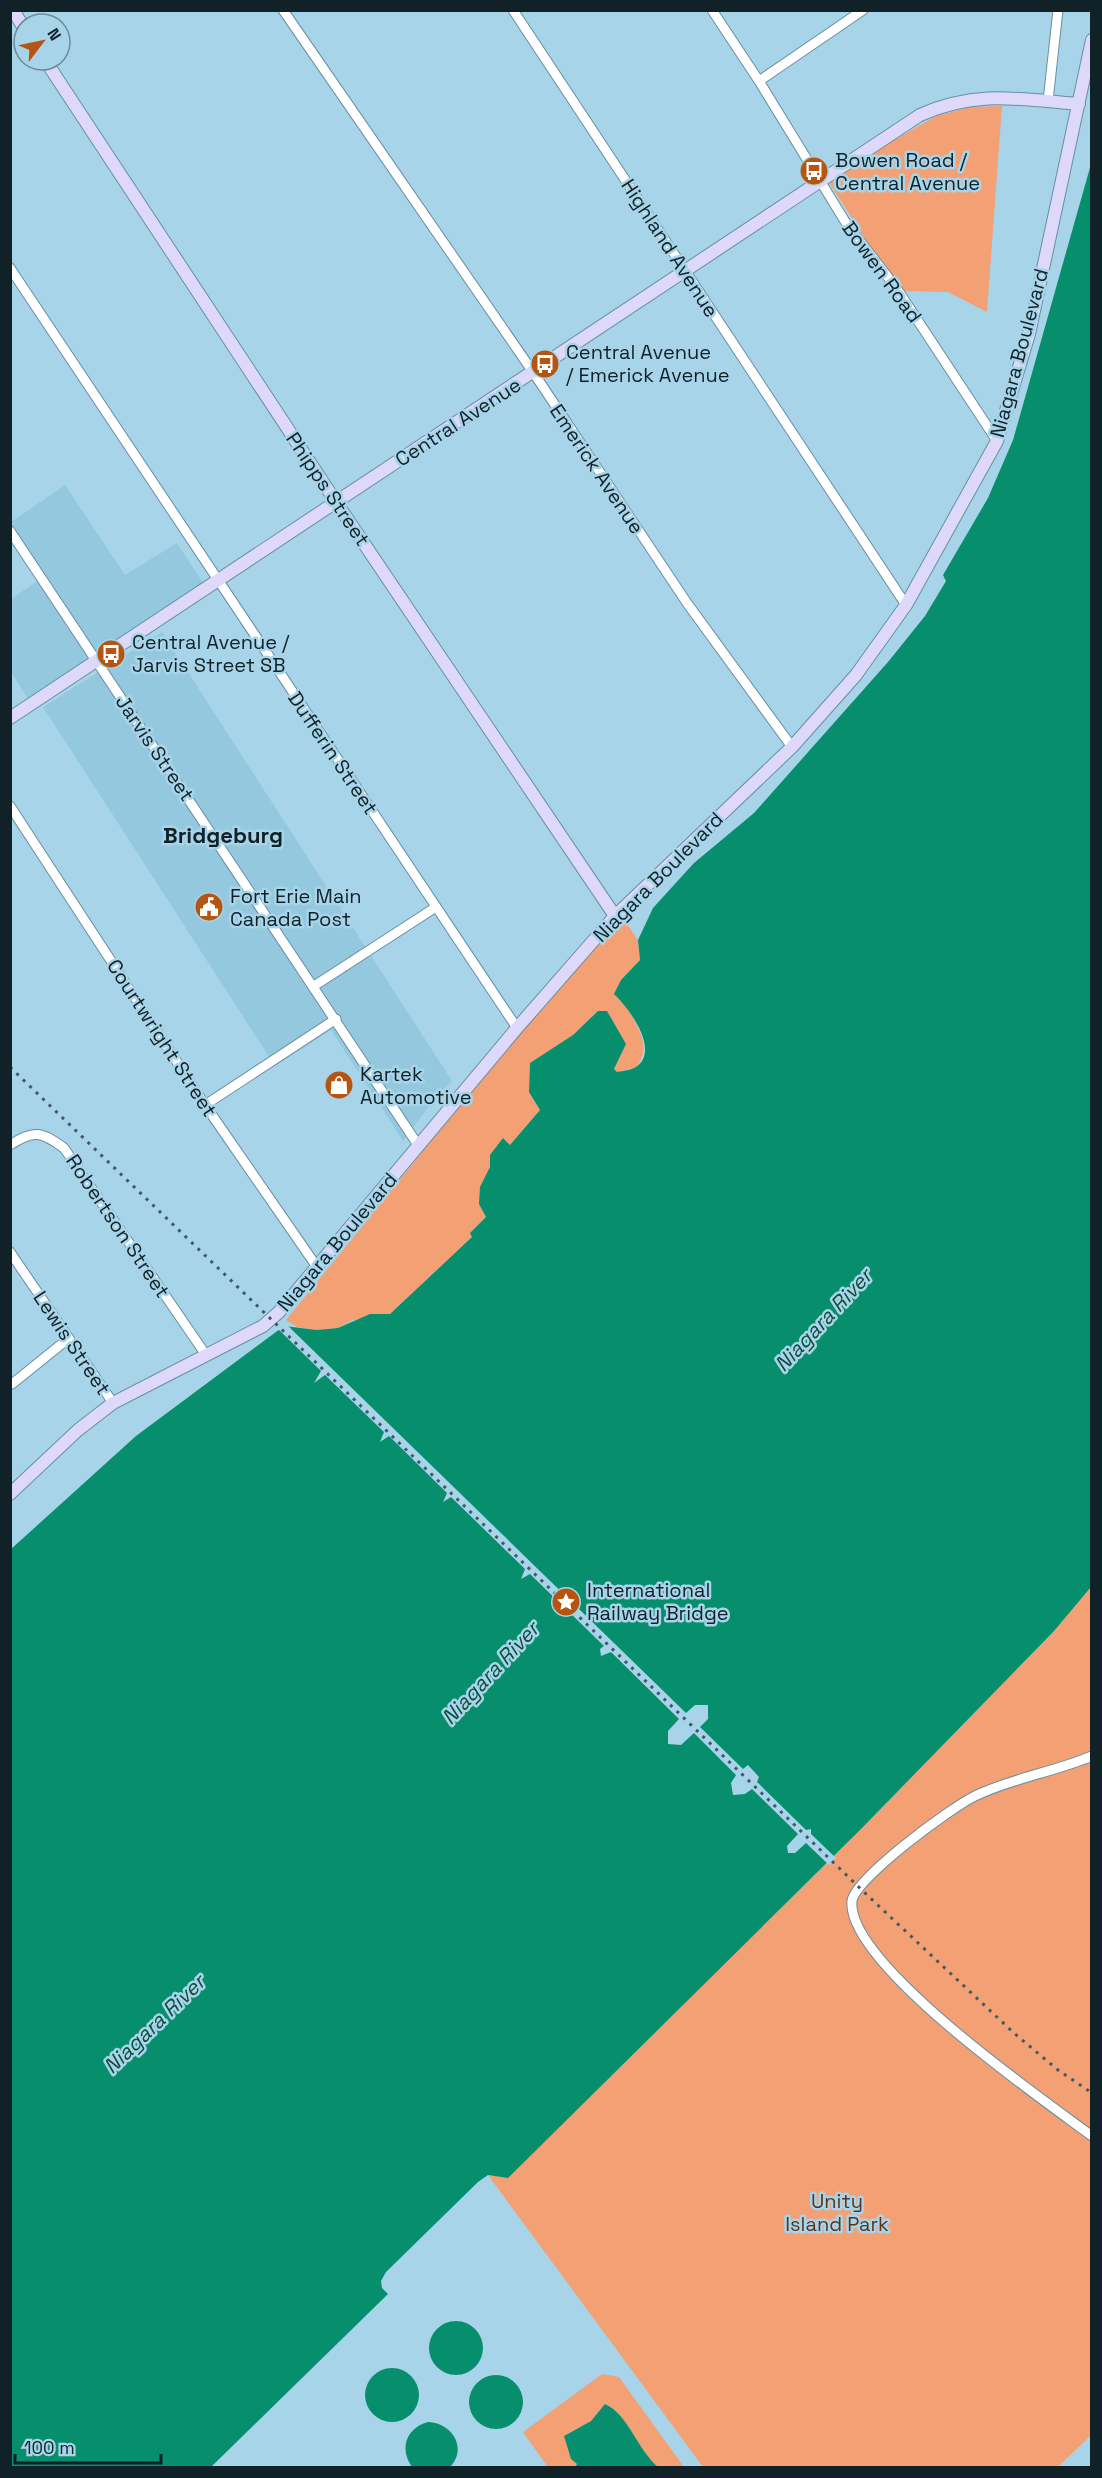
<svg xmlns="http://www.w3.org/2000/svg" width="1102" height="2478" viewBox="0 0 1102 2478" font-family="'Space Grotesk',sans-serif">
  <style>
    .built { fill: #94c8df }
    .green { fill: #f2a074 }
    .water { fill: #068e6d }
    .pier { fill: #a8d4e9 }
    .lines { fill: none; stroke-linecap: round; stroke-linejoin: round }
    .minor-casing { stroke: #668fa2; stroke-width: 11 }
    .secondary-casing { stroke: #668fa2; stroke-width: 14 }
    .minor { stroke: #fff; stroke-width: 9 }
    .secondary { stroke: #ded9fa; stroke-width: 12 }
    .rail { stroke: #405a65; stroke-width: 3; stroke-dasharray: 3 6; stroke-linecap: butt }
    .labels { text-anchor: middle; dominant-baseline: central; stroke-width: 5; stroke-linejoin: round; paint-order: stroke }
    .poi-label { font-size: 20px; fill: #102128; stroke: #a8d4e9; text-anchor: start }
    .street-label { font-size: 20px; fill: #102128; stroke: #a8d4e9 }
    .park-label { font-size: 20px; fill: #5d331c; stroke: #a8d4e9 }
    .water-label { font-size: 21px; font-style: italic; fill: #0e4d3b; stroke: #a8d4e9 }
    .quarter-label { font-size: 22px; font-weight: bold; fill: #102128; stroke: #a8d4e9 }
  </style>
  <rect width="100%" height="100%" fill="#a8d4e9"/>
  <path class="built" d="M65 485 125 575 177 543 205 586 30 702 11 672V599L42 578 11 531V522Z
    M162 632 452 1081 436 1097 403 1141 331 1030 275 1066 43 707Z"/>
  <path class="green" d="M1002 106 987 312 948 292 898 291 827 179 936 116 971 107Z
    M621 915 638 940 640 960 621 980C623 988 625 999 628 1007 637 1029 653 1045 636 1068L617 1072 614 1069 626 1044 598 1011 573 1035 530 1063 529 1092 540 1110 510 1145 503 1138C491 1154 495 1151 490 1168 483 1196 474 1184 486 1217L471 1232 472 1237 390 1314 353 1320 338 1328 317 1330 297 1327 286 1320 562 980Z
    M1091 1587 1092 2434 1058 2467H703L488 2175 508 2177 862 1828 1054 1631Z
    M602 2374 619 2377 684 2467H658C638 2450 626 2412 605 2404L591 2421 567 2434V2446L577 2464 575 2467H548L523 2432Z"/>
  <path class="water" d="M1091 164V1587L1054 1631 862 1828 508 2178 488 2175 478 2182 386 2272 381 2281 382 2288 388 2294 211 2467H11L10 1550 136 1436 284 1326 317 1330 338 1328 370 1314H390L472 1237 470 1233 486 1217 479 1204 480 1187 490 1167V1155L503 1138 510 1145 540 1110 529 1092 530 1063 573 1035 598 1011H607L626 1044 614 1069 617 1072C623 1071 631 1070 636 1067 661 1050 628 1007 614 994L621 980 640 960 638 940 653 908 694 863 754 813 888 662 925 616 946 581 943 575 988 498 1013 440Z
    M429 2348a27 27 0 1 1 54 0a27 27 0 1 1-54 0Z
    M365 2395a27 27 0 1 1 54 0a27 27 0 1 1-54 0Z
    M469 2402a27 27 0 1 1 54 0a27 27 0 1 1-54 0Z
    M605 2404C628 2414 637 2449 658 2467H575L577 2464 571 2459 564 2436 591 2421Z
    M428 2422C452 2423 468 2448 450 2467H412C399 2449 406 2428 428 2422Z"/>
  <path class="pier" d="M285 1323 686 1713 695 1705H708V1719L700 1727 743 1769 748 1765 759 1777 757 1782 806 1830 811 1829V1834L836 1858 829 1865 806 1843 795 1853H788L787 1846 798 1834 752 1789 745 1794 733 1795 731 1783 736 1775 694 1733 681 1745 668 1744V1731L679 1719 611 1652 601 1656 600 1649 604 1646 530 1574 521 1579 525 1569 451 1497 443 1502 447 1493 389 1436 380 1442 384 1432 325 1375 314 1383 321 1371 277 1328Z"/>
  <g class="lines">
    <g class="minor-casing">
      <path id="minor" d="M283 10 533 372 687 603 792 747
        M513 10 906 605
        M712 10 759 81 846 223 897 289 997 441
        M759 81 863 10
        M1048 101 1058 10
        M10 268 517 1028
        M10 531 418 1145
        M10 806 205 1105 317 1267
        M314 986 436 907
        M205 1105 336 1019
        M10 1145C34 1129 42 1132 64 1148L206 1355
        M10 1252 113 1403
        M12 1384 69 1338
        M1092 1756C1054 1772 1012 1778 975 1796 952 1807 855 1878 852 1901 846 1963 1042 2099 1092 2136"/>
    </g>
    <g class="secondary-casing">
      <path id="secondary" d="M13 10 24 28
        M45 60 336 502 615 916
        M10 718 920 115C976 90 1020 99 1079 104
        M10 1494 78 1430 113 1403 263 1326 279 1312 517 1028 615 916 792 747 856 675 906 605 997 441 1029 334 1092 40"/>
    </g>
    <use href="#minor" class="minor"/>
    <use href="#secondary" class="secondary"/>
    <path class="rail" d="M10 1067 866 1894 1015 2034 1058 2070 1092 2093"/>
  </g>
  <defs>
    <g id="bus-disc" transform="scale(1.5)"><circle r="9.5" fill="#b55511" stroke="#a8d4e9"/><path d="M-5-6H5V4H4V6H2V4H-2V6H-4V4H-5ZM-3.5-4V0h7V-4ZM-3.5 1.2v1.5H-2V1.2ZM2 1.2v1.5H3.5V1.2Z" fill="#fff"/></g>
    <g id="civic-disc" transform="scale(1.5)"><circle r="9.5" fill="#b55511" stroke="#a8d4e9"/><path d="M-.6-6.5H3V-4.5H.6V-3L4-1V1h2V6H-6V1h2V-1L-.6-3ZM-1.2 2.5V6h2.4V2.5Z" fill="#fff"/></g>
    <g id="shop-disc" transform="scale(1.5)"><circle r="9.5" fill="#b55511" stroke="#a8d4e9"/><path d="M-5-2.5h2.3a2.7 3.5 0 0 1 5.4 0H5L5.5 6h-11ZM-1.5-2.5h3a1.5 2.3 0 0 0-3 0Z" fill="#fff"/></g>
    <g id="sight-disc" transform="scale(1.5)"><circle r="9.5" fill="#b55511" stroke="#a8d4e9"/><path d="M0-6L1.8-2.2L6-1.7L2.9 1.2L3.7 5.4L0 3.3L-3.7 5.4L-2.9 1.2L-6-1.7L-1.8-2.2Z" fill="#fff"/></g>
  </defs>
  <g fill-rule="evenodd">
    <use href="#bus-disc" x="814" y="171"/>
    <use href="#bus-disc" x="545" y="364"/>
    <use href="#bus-disc" x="111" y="654"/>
    <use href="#civic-disc" x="209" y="907"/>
    <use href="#shop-disc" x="339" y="1085"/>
    <use href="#sight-disc" x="566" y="1602"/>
  </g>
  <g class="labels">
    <g class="poi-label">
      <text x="835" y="160">Bowen Road /<tspan x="835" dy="23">Central Avenue</tspan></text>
      <text x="566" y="352">Central Avenue<tspan x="566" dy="23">/ Emerick Avenue</tspan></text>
      <text x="132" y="642">Central Avenue /<tspan x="132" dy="23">Jarvis Street SB</tspan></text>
      <text x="230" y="896">Fort Erie Main<tspan x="230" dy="23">Canada Post</tspan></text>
      <text x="360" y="1074">Kartek<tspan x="360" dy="23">Automotive</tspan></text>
      <text x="587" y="1590">International<tspan x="587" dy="23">Railway Bridge</tspan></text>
    </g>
    <g class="street-label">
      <text transform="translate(670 248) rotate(57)">Highland Avenue</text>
      <text transform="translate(882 272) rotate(54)">Bowen Road</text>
      <text transform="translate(1019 353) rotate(-75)">Niagara Boulevard</text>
      <text transform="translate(458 422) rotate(-33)">Central Avenue</text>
      <text transform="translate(597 469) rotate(56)">Emerick Avenue</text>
      <text transform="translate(328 489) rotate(56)">Phipps Street</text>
      <text transform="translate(155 748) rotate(56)">Jarvis Street</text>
      <text transform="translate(333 753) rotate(56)">Dufferin Street</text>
      <text transform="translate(658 877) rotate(-45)">Niagara Boulevard</text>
      <text transform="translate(162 1038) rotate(57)">Courtwright Street</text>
      <text transform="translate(118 1226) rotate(56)">Robertson Street</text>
      <text transform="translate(337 1242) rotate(-50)">Niagara Boulevard</text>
      <text transform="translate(72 1343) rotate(56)">Lewis Street</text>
    </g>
    <g class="park-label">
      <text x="837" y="2201">Unity<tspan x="837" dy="23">Island Park</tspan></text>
    </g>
    <g class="water-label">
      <text transform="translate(823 1320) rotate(-47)">Niagara River</text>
      <text transform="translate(490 1673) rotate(-47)">Niagara River</text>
      <text transform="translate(154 2024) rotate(-44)">Niagara River</text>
    </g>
    <g class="quarter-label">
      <text x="223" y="835">Bridgeburg</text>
    </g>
  </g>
  <rect width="1102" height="2478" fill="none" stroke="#102128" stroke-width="24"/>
  <g transform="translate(42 42) rotate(58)"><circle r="28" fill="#a8d4e9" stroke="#6b8c9c" stroke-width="1.5"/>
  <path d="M0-4.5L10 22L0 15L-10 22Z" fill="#b55511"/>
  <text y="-9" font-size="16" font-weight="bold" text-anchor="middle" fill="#102128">N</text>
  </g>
  <path d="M15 2454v9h146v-9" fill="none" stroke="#102128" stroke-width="3"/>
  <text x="24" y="2454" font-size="18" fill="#102128" stroke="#a8d4e9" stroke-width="4.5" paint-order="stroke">100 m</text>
</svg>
